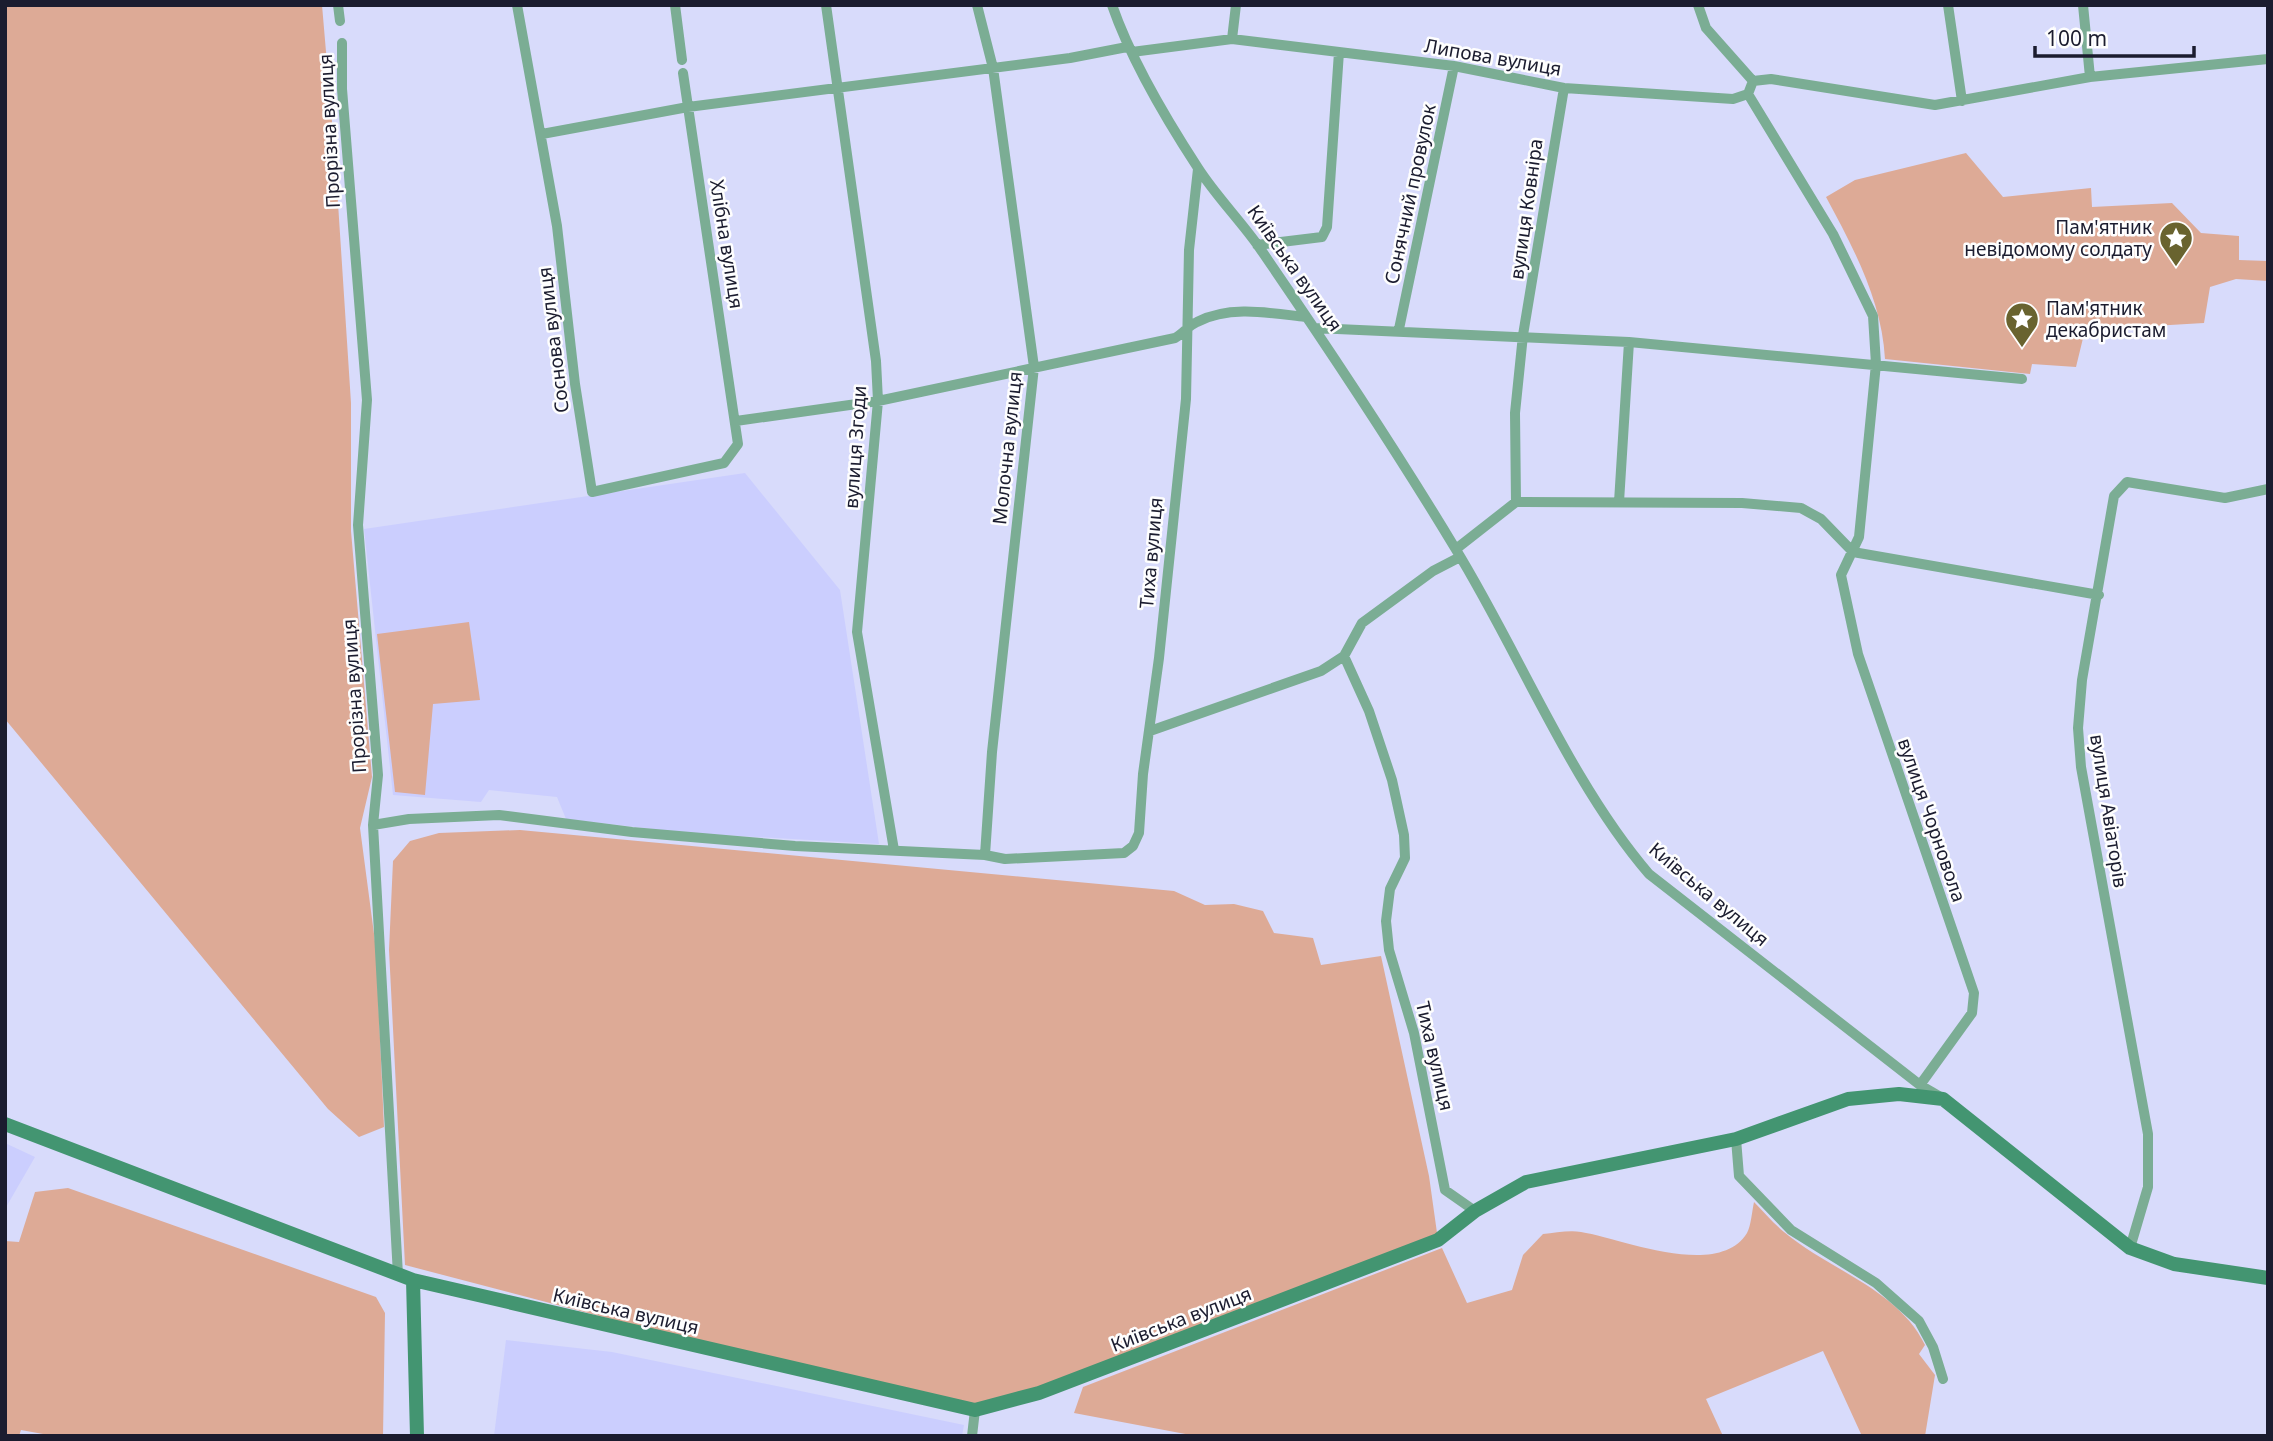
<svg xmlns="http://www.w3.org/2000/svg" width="2273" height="1441" viewBox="0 0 2273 1441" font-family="'Noto Sans',sans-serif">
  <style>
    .built { fill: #cbcefe }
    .green { fill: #ddaa96 }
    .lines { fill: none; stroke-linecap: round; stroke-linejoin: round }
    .street { stroke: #7bad94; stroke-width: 10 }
    .secondary { stroke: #439571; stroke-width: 14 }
    .labels { text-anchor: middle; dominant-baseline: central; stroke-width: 5; stroke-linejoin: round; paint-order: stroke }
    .street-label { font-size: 19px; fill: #1b1c2f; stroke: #fefefe }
    .poi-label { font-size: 19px; fill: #1b1c2f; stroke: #fefefe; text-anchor: end }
  </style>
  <rect width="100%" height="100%" fill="#d8dbfb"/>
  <path class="built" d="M745 473 840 590 879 844 688 833 566 819 557 797 489 790 481 802 393 795 364 529Z
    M5 1143 35 1157 5 1209Z
    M506 1340 612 1352 964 1425 962 1436H494Z"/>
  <path class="green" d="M5 5H322L335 157 351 403V531L372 777 360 828 376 949 384 1127 359 1137 328 1109 5 719Z
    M1966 153 2003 197 2091 188 2092 207 2172 203 2201 233 2239 236V260L2268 261V281L2236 279 2210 287 2204 323 2085 330 2076 367 2032 364 2030 374 1885 359C1882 301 1853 247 1826 197L1855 180Z
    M469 622 480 700 433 704 425 795 395 792 377 634Z
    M520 830 1174 891 1205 905 1234 904 1263 911 1274 933 1313 938 1321 965 1381 956 1429 1176 1438 1240 975 1410 931 1403 405 1265 389 950 393 861 410 841 439 833Z
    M68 1188 376 1297 385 1313 383 1436H54L21 1430 19 1436H5V1241L19 1242 35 1192Z
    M1754 1202C1764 1212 1773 1223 1784 1232 1829 1270 1898 1289 1925 1345L1919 1354 1935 1375 1925 1436 1861 1434 1823 1351 1706 1399 1723 1436H1196L1074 1413 1083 1387 1442 1248 1467 1303 1512 1290 1523 1255 1543 1234C1555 1233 1569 1230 1581 1232 1620 1238 1718 1280 1747 1233 1751 1226 1752 1211 1754 1202Z"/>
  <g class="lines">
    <path class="street" d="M338 5 340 21
      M517 5 557 226 575 384 592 492 724 463 738 444 683 73
      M675 5 682 60
      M826 5 876 361 878 401 857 632 894 850
      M977 5 993 68 1034 367 992 752 985 855
      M1112 5C1131 60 1166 119 1198 168 1216 196 1240 220 1259 247 1327 346 1393 445 1455 548 1519 652 1570 782 1649 874L1920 1085 1939 1096
      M1698 5 1706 28 1753 81 1748 94 1833 234 1873 316 1876 364 1859 537 1841 575 1858 654 1974 993 1972 1013 1920 1085
      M1948 5 1962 101
      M2083 5 2090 77
      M1232 39 1236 5
      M342 43V89L367 400 358 525 378 775 373 825 398 1275
      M1132 52 1232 39 1454 66 1564 88 1733 99 1748 94
      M1753 81 1771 79 1935 105 2090 77 2268 59
      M542 134 688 107 1070 58 1127 47
      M1257 245 1322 237 1327 227 1339 52
      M1315 328 1629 342 2022 379
      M1399 329 1454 66
      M736 421 878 401 1175 338C1183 334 1188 326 1197 322 1230 305 1270 313 1305 317
      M1516 502 1515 413 1523 335 1564 88
      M1619 502 1629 342
      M1456 549 1516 502 1742 503 1801 508 1821 519 1853 552 2099 595
      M1344 656 1369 711 1392 780 1404 835 1405 858 1390 889 1386 921 1389 950 1414 1033 1445 1190 1475 1211
      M1150 731 1321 671 1344 656 1362 623 1433 571 1460 557
      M373 825 409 819 499 815 632 832 795 846 985 855 1005 859 1124 853 1133 846 1139 833 1143 774 1159 658 1186 399 1189 250 1198 169
      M1736 1139 1739 1176 1791 1230 1876 1283 1919 1321 1933 1347 1943 1379
      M2130 1248 2148 1187V1134L2081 767 2078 728 2082 680 2114 496 2127 482 2225 498 2268 489
      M972 1436 975 1410"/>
    <path class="secondary" d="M5 1124 413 1280 975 1410 1039 1393 1438 1240 1475 1211 1526 1182 1736 1139 1848 1099 1899 1094 1943 1099 2130 1248 2174 1264 2268 1278
      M413 1280 417 1436"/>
  </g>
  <defs>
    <g id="sight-pin" transform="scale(1.75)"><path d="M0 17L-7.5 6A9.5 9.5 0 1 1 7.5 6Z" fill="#69632f" stroke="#fefefe"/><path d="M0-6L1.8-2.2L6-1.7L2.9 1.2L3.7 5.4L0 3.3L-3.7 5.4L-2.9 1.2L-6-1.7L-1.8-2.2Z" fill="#fff"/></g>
  </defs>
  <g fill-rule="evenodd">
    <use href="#sight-pin" x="2176" y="238"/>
    <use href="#sight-pin" x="2022" y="319"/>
  </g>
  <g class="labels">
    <g class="street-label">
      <text transform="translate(1493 57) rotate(10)">Липова вулиця</text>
      <text transform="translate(329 131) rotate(-93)">Прорізна вулиця</text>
      <text transform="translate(1410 194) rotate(-78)">Сонячний провулок</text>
      <text transform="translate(1526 209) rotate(-82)">вулиця Ковніра</text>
      <text transform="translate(727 244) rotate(81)">Хлібна вулиця</text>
      <text transform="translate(1295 268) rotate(55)">Київська вулиця</text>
      <text transform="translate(553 340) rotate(-97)">Соснова вулиця</text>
      <text transform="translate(855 447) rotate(-86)">вулиця Згоди</text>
      <text transform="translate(1007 448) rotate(-84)">Молочна вулиця</text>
      <text transform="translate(1151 553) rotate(-85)">Тиха вулиця</text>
      <text transform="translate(354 696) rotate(-94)">Прорізна вулиця</text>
      <text transform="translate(2109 811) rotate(81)">вулиця Авіаторів</text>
      <text transform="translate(1932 820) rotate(71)">вулиця Чорновола</text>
      <text transform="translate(1709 894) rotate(40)">Київська вулиця</text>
      <text transform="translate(1435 1056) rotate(77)">Тиха вулиця</text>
      <text transform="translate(626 1311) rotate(13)">Київська вулиця</text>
      <text transform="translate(1181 1319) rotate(-21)">Київська вулиця</text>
    </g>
    <g class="poi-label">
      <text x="2152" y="227">Пам'ятник<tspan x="2152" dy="22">невідомому солдату</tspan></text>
      <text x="2046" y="308" text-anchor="start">Пам'ятник<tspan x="2046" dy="22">декабристам</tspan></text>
    </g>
  </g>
  <rect width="2273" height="1441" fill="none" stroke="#1b1c2f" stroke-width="14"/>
  <path d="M2035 46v10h159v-10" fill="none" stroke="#1b1c2f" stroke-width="3.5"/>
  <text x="2046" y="46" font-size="21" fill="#1b1c2f" stroke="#fefefe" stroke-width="5" paint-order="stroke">100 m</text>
</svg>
